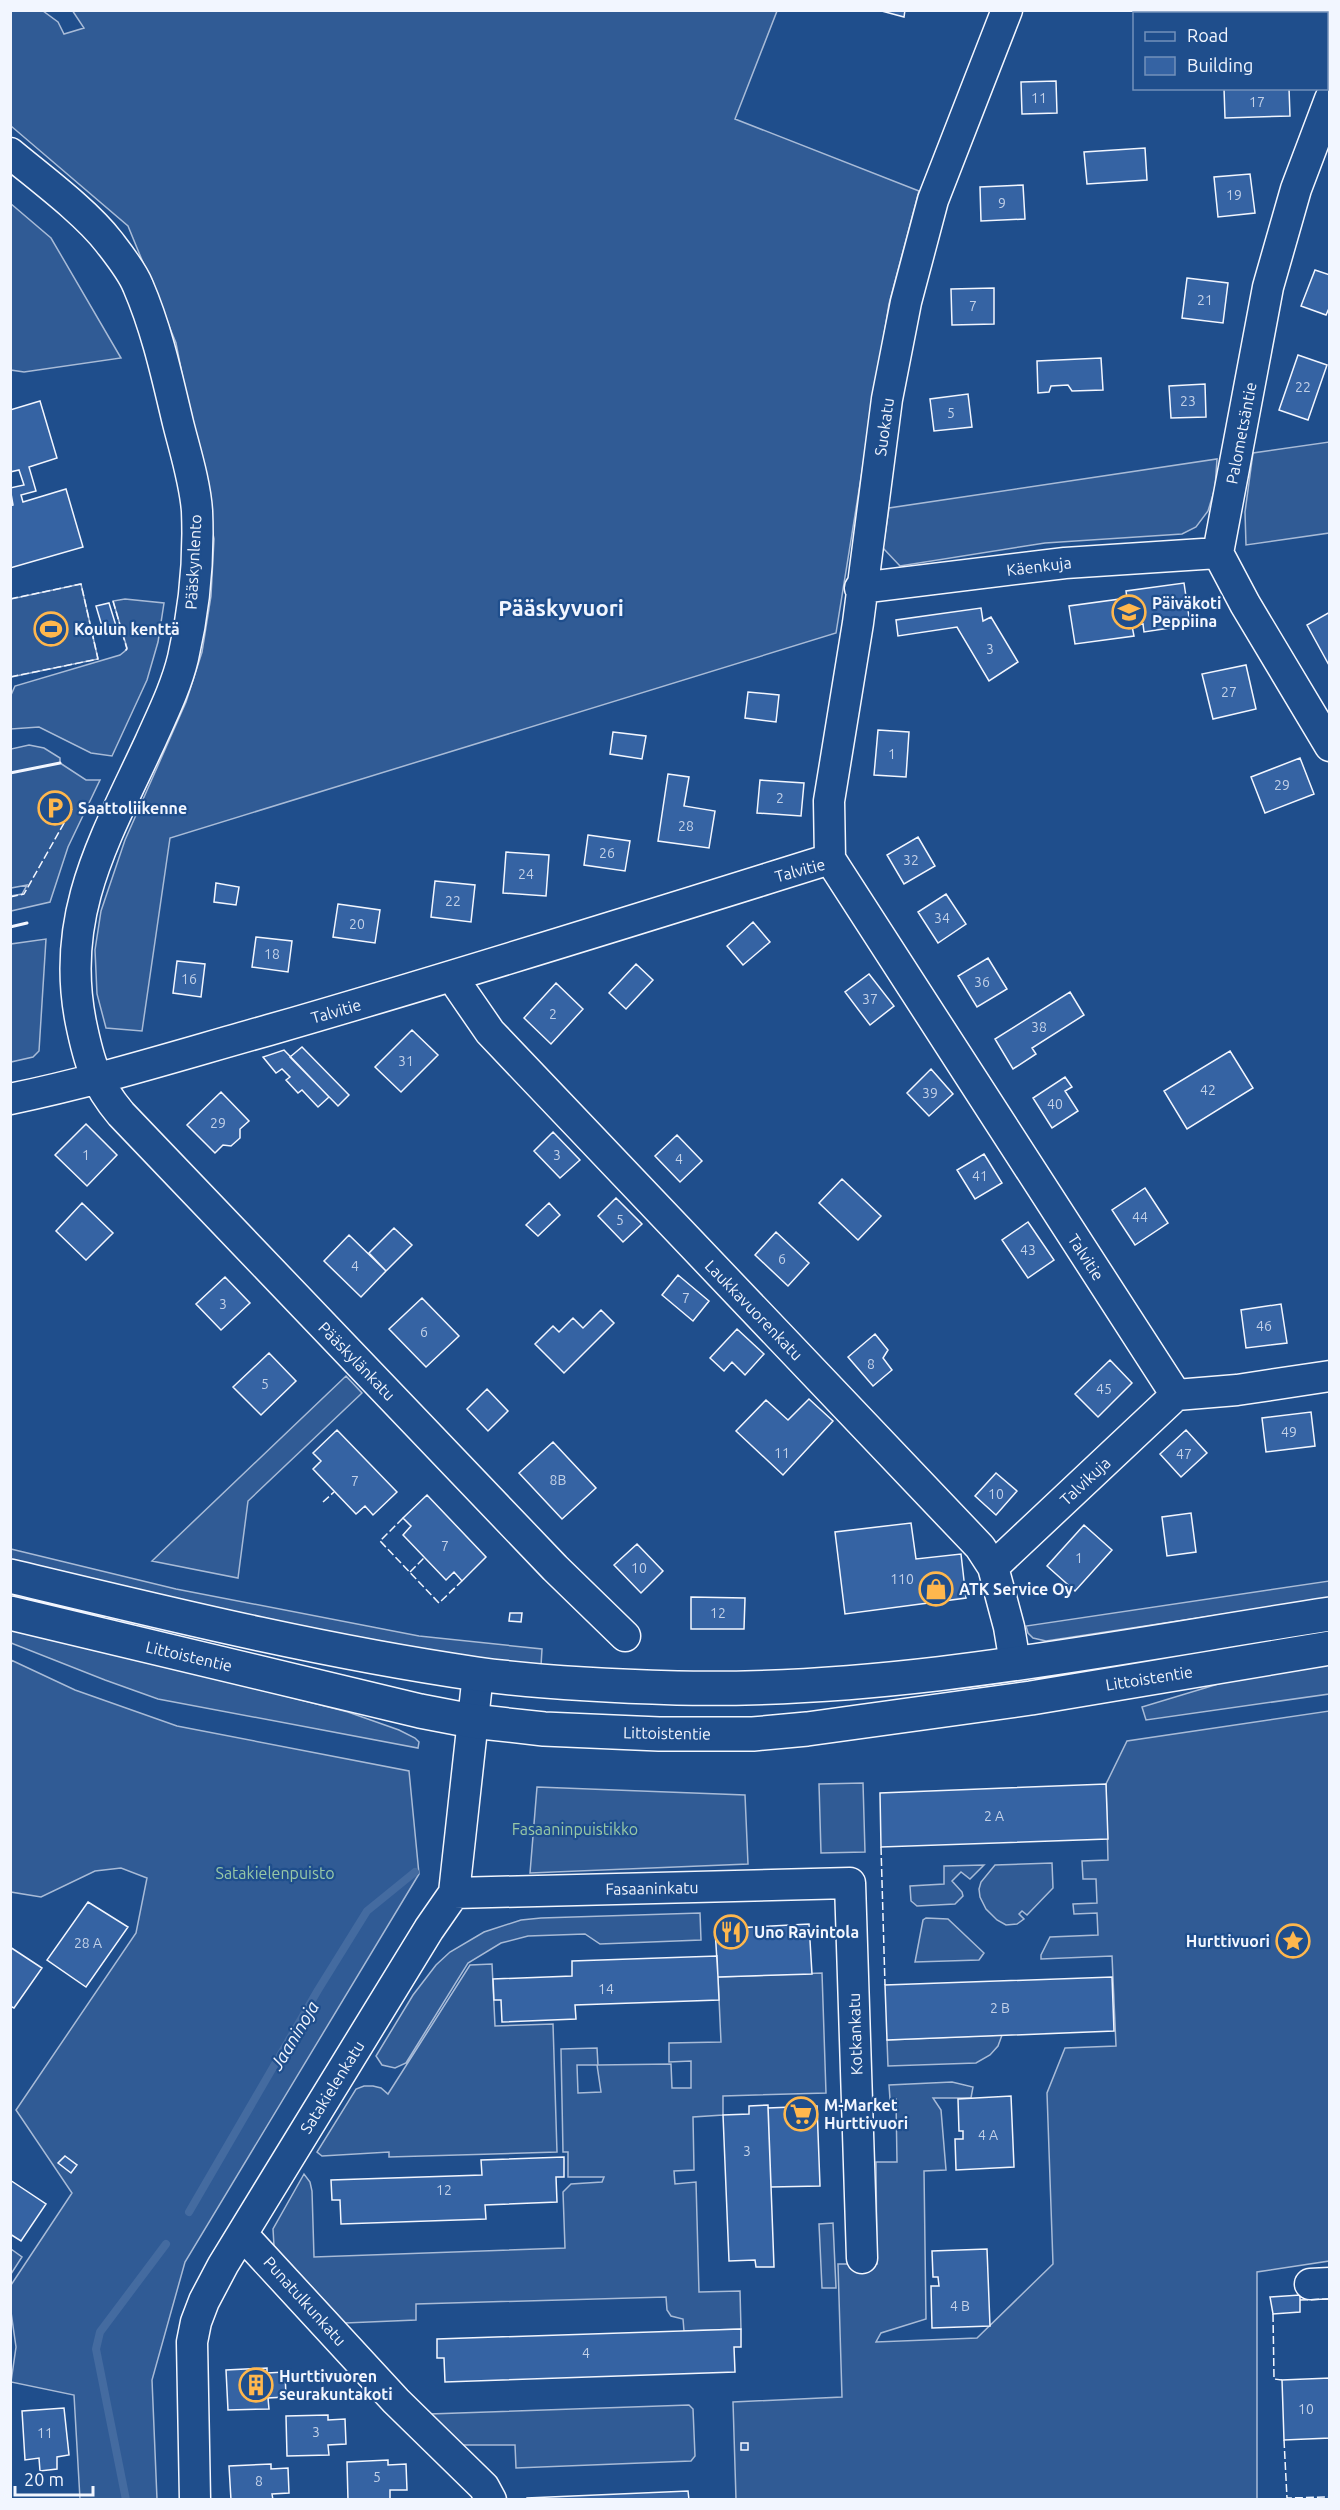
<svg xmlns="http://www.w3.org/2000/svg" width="1340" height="2510" viewBox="0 0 1340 2510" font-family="Ubuntu,sans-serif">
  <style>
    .built { fill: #305b95; stroke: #a8bbd7; stroke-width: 1.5; fill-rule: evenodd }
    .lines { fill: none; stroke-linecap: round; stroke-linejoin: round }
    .stream { stroke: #446ba0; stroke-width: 8 }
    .building { fill: #3563a3; stroke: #f2f6ff; stroke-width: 1.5 }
    .minor-casing { stroke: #f2f6ff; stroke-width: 33 }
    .major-casing { stroke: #f2f6ff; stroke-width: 36 }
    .minor { stroke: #1f4e8c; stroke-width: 30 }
    .major { stroke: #1f4e8c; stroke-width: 33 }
    .fence { stroke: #f2f6ff; stroke-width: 1.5; stroke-dasharray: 8 3; stroke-linecap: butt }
    .wall { stroke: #f2f6ff; stroke-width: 3 }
    .labels { text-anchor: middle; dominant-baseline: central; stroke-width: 4.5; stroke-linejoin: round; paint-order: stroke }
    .number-label { font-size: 14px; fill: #c3d1e8 }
    .street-label { font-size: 16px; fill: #f2f6ff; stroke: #1f4e8c }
    .poi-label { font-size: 16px; font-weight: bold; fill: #f2f6ff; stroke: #1f4e8c; text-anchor: start }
    .park-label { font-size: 16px; fill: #97c8a6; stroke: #1f4e8c }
    .water-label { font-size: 18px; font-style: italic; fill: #f2f6ff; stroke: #1f4e8c }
    .district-label { font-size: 22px; font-weight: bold; fill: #f2f6ff; stroke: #1f4e8c }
  </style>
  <rect width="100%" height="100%" fill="#1f4e8c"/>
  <path class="built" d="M72 10 777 11 735 119 919 191 889 304 836 633 170 838 142 1031 106 1028 97 994 95 950 101 911 125 840 186 702 202 652 211 596 214 539 176 343 128 226 11 126V11H43L58 22 64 34 84 28Z
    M10 203 51 238 121 358 24 372 11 370Z
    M1329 442V533L1246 545 1245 512 1253 453Z
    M1217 459 1215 488 1208 511 1196 527 1182 534 1045 543 900 566 883 548 889 508Z
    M81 584 98 659 11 677V599Z
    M125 599 164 603 158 642 147 680 112 756 91 753 39 727 11 729V695L15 686 120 655 125 651 127 648 113 601Z
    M29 745 44 748 60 758V763L86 780H100L68 847 50 902 11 911V896L22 894 27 885 11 888V749Z
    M46 939 39 1051 33 1057 11 1062V944Z
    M346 1376 362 1393 248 1501 238 1578 152 1561Z
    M11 1549 176 1589 419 1636 542 1649 541 1666 413 1651 11 1562Z
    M1329 1581V1598L1046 1641 1033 1638 1028 1633 1026 1626Z
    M10 1626 348 1712 399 1730 415 1738 419 1742 418 1748 158 1699 105 1680 11 1643Z
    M11 1660 75 1690 177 1726 409 1771 419 1874 185 2262 152 2380 157 2499H80L74 2395 11 2382 16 2347 11 2312V2285L72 2193 16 2110 136 1933 147 1878 121 1868 95 1871 41 1897 11 1892Z
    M1329 1662V1694L1146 1720 1142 1707 1238 1678Z
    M1329 1711V2261L1257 2272V2499H736L733 2402 842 2397 838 2264H877L876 2162H897L896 2099H890L889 2085 952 2082 973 2087 971 2098H933L941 2110 946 2170 924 2171 926 2319 881 2333 876 2342 977 2338 1053 2264 1047 2093 1065 2048 1116 2046 1112 1956 1041 1959V1955L1050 1937 1098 1935 1097 1913 1074 1914 1073 1904 1097 1903 1096 1879H1083L1082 1861 1108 1860 1106 1784 1127 1741Z
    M863 1783 865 1852 821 1853 819 1784Z
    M537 1787 745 1795 748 1864 530 1873Z
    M1052 1863 1053 1888 1027 1915 1022 1911 1019 1914 1024 1919 1017 1924 1006 1925 997 1920 986 1909 980 1897 979 1889 981 1882 995 1865Z
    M984 1865 970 1879 961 1872 952 1881 962 1892 963 1896 955 1904 917 1906 911 1901 910 1886 944 1884V1866Z
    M700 1913 701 1940 600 1944 585 1934 528 1936 501 1943 468 1963 406 2063 395 2068 382 2065 376 2056 413 1995 436 1965 450 1952 484 1932 521 1920 541 1918Z
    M926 1918 948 1919 984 1953 979 1960 915 1962 923 1920Z
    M492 1964 495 2026 553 2024 557 2152 389 2157V2152L322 2156 317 2152 356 2089 364 2086H373L381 2088 388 2094 470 1965Z
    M822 1973 826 2093 723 2096V2115L693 2117 694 2170 674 2171 675 2184 696 2182 699 2292 740 2291 741 2329 684 2331 683 2319 671 2316 667 2310 666 2297 416 2304V2320L345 2323 274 2246 273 2229 304 2174 310 2182 312 2191 314 2257 565 2248 563 2192 571 2184 602 2182 604 2177H568V2152H563L561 2049 597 2048 598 2065 671 2064 672 2088H691V2061L669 2062V2043L721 2042 718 1977ZM577 2065H597L601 2092 578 2093Z
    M1002 2035 998 2046 990 2055 976 2063 888 2066 887 2040Z
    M833 2223 836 2288H822L819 2224Z
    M11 2249 22 2257 11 2274Z
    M689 2405 693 2409 695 2456 691 2461 516 2468 515 2445H462L430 2414Z"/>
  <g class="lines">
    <path class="stream" d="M189 2212 318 1990 367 1911 415 1872
      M126 2500 96 2349 100 2332 166 2244"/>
  </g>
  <path class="building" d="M878 10H905L904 17Z
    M1056 81 1057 113 1022 114 1021 82Z
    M1224 88H1289L1290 116 1225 118Z
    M1145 148 1147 180 1087 184 1084 152Z
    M1250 174 1255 213 1218 217 1214 177Z
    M1023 185 1025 219 981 221 980 187Z
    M1315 270 1330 275V306L1326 315 1301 306Z
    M1187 278 1228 283 1223 323 1182 318Z
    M994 288V324L952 325 951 289Z
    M1298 355 1327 365 1308 420 1279 410Z
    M1101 358 1103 390 1072 391 1068 385 1051 386 1049 392 1038 393 1037 361Z
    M1205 384 1206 417 1171 418 1169 386Z
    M968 394 972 427 934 431 930 399Z
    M40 401 57 458 29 467 36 491 21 495 23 502 66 489 83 547 10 568V506L13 505 10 488 24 485 19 470 10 472V410Z
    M1184 583 1189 617 1175 619 1176 627 1144 632 1143 624 1132 626 1134 636 1075 644 1069 606 1127 598 1126 591Z
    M109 603 117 629 104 633 96 606Z
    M981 608 983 621 991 617 1018 662 989 681 957 627 898 636 896 620Z
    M1330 612V667L1307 625Z
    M1246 665 1256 709 1213 719 1202 674Z
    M748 692 779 695 776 722 745 718Z
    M878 730 909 732 906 777 874 775Z
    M613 732 646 736 642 759 610 754Z
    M1300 758 1314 794 1265 813 1251 777Z
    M668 774 689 777 684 806 715 811 709 848 658 841Z
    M760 780 804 783 801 816 757 813Z
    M588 835 630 841 625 871 584 865Z
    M918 837 935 866 904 884 887 855Z
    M506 852 549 855 546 896 503 893Z
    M435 881 475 885 471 922 431 917Z
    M216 883 239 887 236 905 214 902Z
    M946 894 966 924 938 943 918 912Z
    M338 904 380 910 375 943 333 937Z
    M753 922 770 942 743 965 727 946Z
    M256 937 292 941 288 972 252 967Z
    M988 958 1007 989 977 1007 958 976Z
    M177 961 205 964 201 997 173 993Z
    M636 964 653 980 626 1009 609 993Z
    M869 974 894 1006 870 1025 845 992Z
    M556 983 583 1009 551 1044 524 1018Z
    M1070 992 1084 1015 1032 1048 1036 1054 1013 1069 995 1039Z
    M412 1030 438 1055 401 1092 375 1067Z
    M302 1047 349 1095 338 1106 290 1057Z
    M284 1050 329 1097 318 1107 302 1090 298 1093 286 1080 290 1077 282 1069 276 1073 263 1057Z
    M1230 1051 1253 1088 1187 1129 1164 1091Z
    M931 1069 953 1094 929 1116 907 1093Z
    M1065 1077 1072 1087 1065 1091 1078 1111 1052 1128 1033 1098Z
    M221 1092 249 1121 240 1129V1138L231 1146 223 1145 215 1153 187 1125Z
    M86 1124 117 1155 87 1186 55 1155Z
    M553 1132 580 1160 560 1178 534 1151Z
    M677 1135 702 1161 680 1182 655 1156Z
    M984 1154 1002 1183 975 1199 957 1170Z
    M842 1179 881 1216 858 1240 819 1203Z
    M1145 1188 1168 1223 1135 1245 1112 1210Z
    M616 1198 642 1224 623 1242 598 1216Z
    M82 1203 113 1233 86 1260 56 1231Z
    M549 1203 560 1215 538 1236 526 1225Z
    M1028 1222 1054 1260 1028 1278 1002 1240Z
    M394 1228 412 1245 386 1271 369 1253Z
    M776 1232 809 1263 788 1286 755 1255Z
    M349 1235 386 1271 361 1297 324 1261Z
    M678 1275 709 1301 693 1321 662 1295Z
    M225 1277 250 1303 221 1330 196 1304Z
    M422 1298 459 1336 426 1367 389 1329Z
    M1281 1304 1287 1343 1246 1348 1241 1310Z
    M601 1310 614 1323 564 1373 535 1344 553 1326 559 1332 573 1318 583 1328Z
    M737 1329 764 1354 745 1375 732 1362 724 1371 710 1358Z
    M875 1334 888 1350 883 1358 892 1370 873 1386 848 1357Z
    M269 1353 296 1381 261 1415 233 1387Z
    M1110 1360 1132 1383 1098 1417 1075 1394Z
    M487 1389 508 1411 488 1431 467 1409Z
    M809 1399 833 1421 783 1475 736 1431 766 1400 788 1420Z
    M1311 1412 1315 1446 1266 1452 1262 1418Z
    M337 1430 397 1492 373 1515 365 1506 356 1514 313 1469 321 1461 313 1453Z
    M1186 1430 1207 1453 1181 1477 1160 1454Z
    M553 1442 596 1488 562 1519 519 1473Z
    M996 1473 1017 1491 996 1515 975 1496Z
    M427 1495 486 1557 462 1581 454 1572 446 1580 403 1535 411 1526 403 1518Z
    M1191 1513 1196 1552 1167 1556 1162 1517Z
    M911 1523 916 1559 961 1554 966 1598 845 1614 835 1532Z
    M1084 1525 1112 1550 1075 1591 1047 1566Z
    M637 1544 663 1571 641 1593 614 1565Z
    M691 1597 745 1598 744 1629H691Z
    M510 1613H522L521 1622 509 1621Z
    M1106 1784 1108 1839 881 1847 880 1793Z
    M88 1902 128 1927 86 1987 47 1960Z
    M809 1924 812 1974 718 1977 715 1929Z
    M10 1947 42 1968 14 2008 10 2006Z
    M717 1956 719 2000 575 2005 576 2019 502 2022 501 2000H494L493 1979 572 1976V1961Z
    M1112 1977 1114 2031 887 2040 885 1985Z
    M1011 2096 1014 2167 956 2170 955 2139H963V2131H959L958 2099Z
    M768 2105 774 2267H756L755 2260 729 2261 723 2115 749 2114V2106Z
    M817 2106 820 2186 771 2187 768 2108Z
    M65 2156 77 2165 71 2173 58 2163Z
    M564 2157V2177H556L557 2202 485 2205 486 2219 341 2224 340 2200H332L331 2180 482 2175 481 2160Z
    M10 2180 46 2204 21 2241 10 2234Z
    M987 2249 990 2326 932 2328 931 2286H939L938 2277H933L932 2251Z
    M1300 2295V2312L1273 2314 1270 2297Z
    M741 2329V2347H734L735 2372 445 2382 444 2358H437V2339Z
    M267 2368V2373L285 2372 286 2397 268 2398 269 2409 228 2410 226 2370Z
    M1330 2378V2438L1284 2440 1282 2380Z
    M64 2408 69 2455 57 2457V2469L40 2471 39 2458 25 2460 22 2411Z
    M328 2415V2420L345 2419 346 2444 328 2445 329 2455 287 2456 286 2416Z
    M741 2443H748V2450H741Z
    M388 2460V2465L406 2464 407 2490H390V2500H348L347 2462Z
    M271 2464V2469L288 2468 289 2493 272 2494 273 2500H231L229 2466Z
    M688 2491 689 2500H527V2498Z"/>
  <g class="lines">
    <g class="minor-casing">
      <path id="minor" d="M1330 99 1296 189 1268 287 1218 553 1245 604 1330 746
        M10 153C40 178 86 212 109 242 119 255 132 271 138 286 157 330 167 377 178 423 185 451 195 482 197 511 199 559 194 611 183 658 176 687 162 715 150 742 106 837 59 914 81 1023 89 1062 95 1083 121 1114L555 1568 625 1636
        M860 588 1065 563 1218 553
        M830 859 829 801 858 623 887 399 906 302 933 200 1007 10
        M830 859 1176 1395 1237 1390 1330 1376
        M457 975 459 987 490 1032 980 1547 993 1567 1009 1627 1015 1663
        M10 1099C98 1081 183 1054 269 1030 457 976 644 917 830 859
        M993 1567 1176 1395
        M454 1893 850 1883 862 2258
        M242 2234 396 2401 484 2487 491 2500
        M1310 2284 1330 2283
        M195 2500 192 2342 196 2322 204 2301 223 2265 429 1929 454 1893 478 1674"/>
    </g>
    <g class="major-casing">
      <path id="major" d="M10 1576C165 1613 319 1651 477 1674 543 1683 611 1686 677 1688 896 1693 1114 1647 1330 1614
        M10 1613 420 1711 472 1721 544 1729 659 1734H753L807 1729 1031 1698 1330 1648"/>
    </g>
    <use href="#minor" class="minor"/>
    <use href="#major" class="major"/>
    <path class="fence" d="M10 599 81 584 98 659 10 677
      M113 601 127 649 125 651
      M10 897 24 894 72 809
      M323 1502 334 1492
      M403 1518 380 1541 439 1603 462 1581
      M410 1572 425 1557
      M881 1847 885 1985
      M1300 2300 1330 2299
      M1273 2314 1274 2379 1282 2380
      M1284 2440 1287 2498 1330 2497"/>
    <path class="wall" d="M10 773 60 763
      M10 927 27 923"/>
  </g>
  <defs>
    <g id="school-ring" transform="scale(1.725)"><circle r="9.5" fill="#1f4e8c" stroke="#ffb74d" stroke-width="1.5"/><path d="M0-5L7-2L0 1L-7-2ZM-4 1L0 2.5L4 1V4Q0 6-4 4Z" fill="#ffb74d"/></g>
    <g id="stadium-ring" transform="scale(1.725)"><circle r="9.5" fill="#1f4e8c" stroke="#ffb74d" stroke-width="1.5"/><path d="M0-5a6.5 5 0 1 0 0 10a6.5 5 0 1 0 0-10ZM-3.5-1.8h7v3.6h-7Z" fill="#ffb74d"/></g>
    <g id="parking-ring" transform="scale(1.725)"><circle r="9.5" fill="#1f4e8c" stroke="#ffb74d" stroke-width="1.5"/><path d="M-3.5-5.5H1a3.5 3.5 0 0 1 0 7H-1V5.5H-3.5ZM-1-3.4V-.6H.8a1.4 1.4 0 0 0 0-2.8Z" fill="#ffb74d"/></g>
    <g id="shop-ring" transform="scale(1.725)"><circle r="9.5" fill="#1f4e8c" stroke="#ffb74d" stroke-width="1.5"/><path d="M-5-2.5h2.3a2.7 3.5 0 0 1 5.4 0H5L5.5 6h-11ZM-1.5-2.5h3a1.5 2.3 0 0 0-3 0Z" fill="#ffb74d"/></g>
    <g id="restaurant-ring" transform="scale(1.725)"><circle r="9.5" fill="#1f4e8c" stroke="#ffb74d" stroke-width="1.5"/><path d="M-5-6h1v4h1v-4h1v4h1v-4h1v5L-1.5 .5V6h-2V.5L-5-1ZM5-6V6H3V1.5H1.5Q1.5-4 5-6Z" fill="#ffb74d"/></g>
    <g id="sight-ring" transform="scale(1.725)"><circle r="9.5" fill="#1f4e8c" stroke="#ffb74d" stroke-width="1.5"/><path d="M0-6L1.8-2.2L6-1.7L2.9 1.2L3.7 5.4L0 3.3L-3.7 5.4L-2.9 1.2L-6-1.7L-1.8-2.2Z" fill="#ffb74d"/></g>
    <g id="supermarket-ring" transform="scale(1.725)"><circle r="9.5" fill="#1f4e8c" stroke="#ffb74d" stroke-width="1.5"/><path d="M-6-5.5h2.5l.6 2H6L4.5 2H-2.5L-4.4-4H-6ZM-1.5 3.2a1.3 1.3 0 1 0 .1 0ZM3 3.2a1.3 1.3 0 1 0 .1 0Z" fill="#ffb74d"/></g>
    <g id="building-ring" transform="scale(1.725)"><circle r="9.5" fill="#1f4e8c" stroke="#ffb74d" stroke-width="1.5"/><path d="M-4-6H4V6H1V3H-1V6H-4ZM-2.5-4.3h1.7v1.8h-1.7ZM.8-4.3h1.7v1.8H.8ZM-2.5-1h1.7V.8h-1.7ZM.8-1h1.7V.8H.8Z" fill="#ffb74d"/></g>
  </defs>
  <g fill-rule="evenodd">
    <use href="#school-ring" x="1129" y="612"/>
    <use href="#stadium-ring" x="51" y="629"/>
    <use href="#parking-ring" x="55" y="808"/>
    <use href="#shop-ring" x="936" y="1589"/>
    <use href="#restaurant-ring" x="731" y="1932"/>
    <use href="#sight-ring" x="1293" y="1941"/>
    <use href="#supermarket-ring" x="801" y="2114"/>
    <use href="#building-ring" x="256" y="2385"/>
  </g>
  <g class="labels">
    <g class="number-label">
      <text x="1039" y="98">11</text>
      <text x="1257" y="102">17</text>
      <text x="1234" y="195">19</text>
      <text x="1002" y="203">9</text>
      <text x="1205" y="300">21</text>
      <text x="973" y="306">7</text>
      <text x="1303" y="387">22</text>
      <text x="1188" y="401">23</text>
      <text x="951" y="413">5</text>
      <text x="990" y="649">3</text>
      <text x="1229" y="692">27</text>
      <text x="892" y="754">1</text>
      <text x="1282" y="785">29</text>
      <text x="780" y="798">2</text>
      <text x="686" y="826">28</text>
      <text x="607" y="853">26</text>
      <text x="911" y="860">32</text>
      <text x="526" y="874">24</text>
      <text x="453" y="901">22</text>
      <text x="942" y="918">34</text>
      <text x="357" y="924">20</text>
      <text x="272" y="954">18</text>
      <text x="189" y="979">16</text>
      <text x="982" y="982">36</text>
      <text x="870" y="999">37</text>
      <text x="553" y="1014">2</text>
      <text x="1039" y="1027">38</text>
      <text x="406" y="1061">31</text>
      <text x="1208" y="1090">42</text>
      <text x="930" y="1093">39</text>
      <text x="1055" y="1104">40</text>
      <text x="218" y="1123">29</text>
      <text x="86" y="1155">1</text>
      <text x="557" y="1155">3</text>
      <text x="679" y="1159">4</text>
      <text x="980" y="1176">41</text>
      <text x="1140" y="1217">44</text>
      <text x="620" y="1220">5</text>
      <text x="1028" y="1250">43</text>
      <text x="782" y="1259">6</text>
      <text x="355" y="1266">4</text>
      <text x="686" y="1298">7</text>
      <text x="223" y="1304">3</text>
      <text x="1264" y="1326">46</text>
      <text x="424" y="1332">6</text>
      <text x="871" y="1364">8</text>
      <text x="265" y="1384">5</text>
      <text x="1104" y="1389">45</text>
      <text x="1289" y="1432">49</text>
      <text x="782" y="1453">11</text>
      <text x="1184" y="1454">47</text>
      <text x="558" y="1480">8B</text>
      <text x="355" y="1481">7</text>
      <text x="996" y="1494">10</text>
      <text x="445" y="1546">7</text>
      <text x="1079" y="1558">1</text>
      <text x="639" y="1568">10</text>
      <text x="902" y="1579">110</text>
      <text x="718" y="1613">12</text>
      <text x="994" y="1816">2 A</text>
      <text x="88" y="1943">28 A</text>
      <text x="606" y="1989">14</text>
      <text x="1000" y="2008">2 B</text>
      <text x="988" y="2135">4 A</text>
      <text x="747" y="2151">3</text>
      <text x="444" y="2190">12</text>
      <text x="960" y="2306">4 B</text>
      <text x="586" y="2353">4</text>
      <text x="1306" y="2409">10</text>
      <text x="316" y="2432">3</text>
      <text x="45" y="2433">11</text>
      <text x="377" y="2477">5</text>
      <text x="259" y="2481">8</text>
    </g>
    <g class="street-label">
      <text transform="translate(884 427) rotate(-82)">Suokatu</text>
      <text transform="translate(1241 433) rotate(-79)">Palometsäntie</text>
      <text transform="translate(193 562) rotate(-87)">Pääskynlento</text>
      <text transform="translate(1039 566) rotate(-7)">Käenkuja</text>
      <text transform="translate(800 870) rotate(-15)">Talvitie</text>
      <text transform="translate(336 1011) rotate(-16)">Talvitie</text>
      <text transform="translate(1086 1257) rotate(57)">Talvitie</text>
      <text transform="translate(754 1310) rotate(46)">Laukkavuorenkatu</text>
      <text transform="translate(357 1361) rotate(46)">Pääskylänkatu</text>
      <text transform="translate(1085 1481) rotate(-43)">Talvikuja</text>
      <text transform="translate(189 1656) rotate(13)">Littoistentie</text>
      <text transform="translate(1149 1678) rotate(-9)">Littoistentie</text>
      <text transform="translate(667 1733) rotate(1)">Littoistentie</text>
      <text transform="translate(652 1888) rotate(-1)">Fasaaninkatu</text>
      <text transform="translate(855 2034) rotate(-92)">Kotkankatu</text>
      <text transform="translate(332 2087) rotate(-58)">Satakielenkatu</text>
      <text transform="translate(305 2301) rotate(48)">Punatulkunkatu</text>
    </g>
    <g class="poi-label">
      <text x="1152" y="603">Päiväkoti<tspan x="1152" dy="18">Peppiina</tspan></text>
      <text x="74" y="629">Koulun kenttä</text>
      <text x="78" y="808">Saattoliikenne</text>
      <text x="959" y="1589">ATK Service Oy</text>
      <text x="754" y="1932">Uno Ravintola</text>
      <text x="1270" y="1941" text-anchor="end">Hurttivuori</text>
      <text x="824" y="2105">M-Market<tspan x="824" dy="18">Hurttivuori</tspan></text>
      <text x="279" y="2376">Hurttivuoren<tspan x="279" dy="18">seurakuntakoti</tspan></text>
    </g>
    <g class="park-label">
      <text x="575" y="1829">Fasaaninpuistikko</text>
      <text x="275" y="1873">Satakielenpuisto</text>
    </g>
    <g class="water-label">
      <text transform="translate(294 2035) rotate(-59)">Jaaninoja</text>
    </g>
    <g class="district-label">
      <text x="561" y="607">Pääskyvuori</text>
    </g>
  </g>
  <rect width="1340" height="2510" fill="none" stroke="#f2f6ff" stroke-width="24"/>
  <rect x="1133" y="12" width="195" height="78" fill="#1f4e8c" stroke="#7391ba" stroke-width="1.5"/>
  <rect x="1145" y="32" width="30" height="9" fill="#1f4e8c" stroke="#7391ba" stroke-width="1.5"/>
  <text x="1187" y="42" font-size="18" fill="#f2f6ff">Road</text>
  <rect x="1145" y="57" width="30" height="18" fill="#3563a3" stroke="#7391ba" stroke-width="1.5"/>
  <text x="1187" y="72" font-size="18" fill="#f2f6ff">Building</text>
  <path d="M15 2486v9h78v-9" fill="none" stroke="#f2f6ff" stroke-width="3"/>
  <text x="24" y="2486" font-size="18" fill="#f2f6ff" stroke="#1f4e8c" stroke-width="4.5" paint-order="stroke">20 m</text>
</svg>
